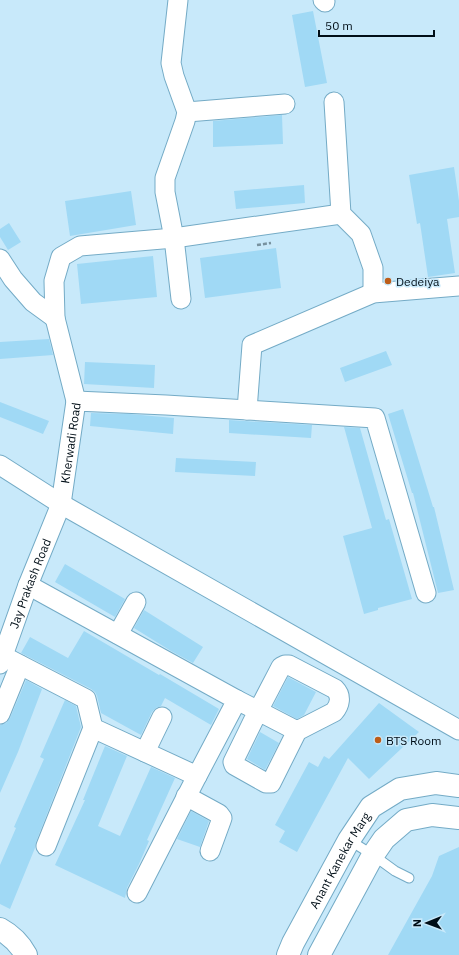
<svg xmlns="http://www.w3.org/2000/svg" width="459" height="955" viewBox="0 0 459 955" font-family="'IBM Plex Sans',sans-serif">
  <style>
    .building { fill: #a0d9f5 }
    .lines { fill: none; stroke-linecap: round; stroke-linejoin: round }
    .service-casing { stroke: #74abc6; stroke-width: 11 }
    .minor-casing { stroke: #74abc6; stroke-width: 21 }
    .tertiary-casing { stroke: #74abc6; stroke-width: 24 }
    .path { stroke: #78929f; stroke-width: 2.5; stroke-dasharray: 4 2; stroke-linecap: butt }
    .service { stroke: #fff; stroke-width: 9 }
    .minor { stroke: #fff; stroke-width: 19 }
    .tertiary { stroke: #fff; stroke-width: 22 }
    .poi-dot { fill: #bd5d19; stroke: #c8e9fa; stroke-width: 1.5 }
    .labels { text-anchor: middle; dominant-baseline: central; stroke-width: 3; stroke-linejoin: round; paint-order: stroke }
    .poi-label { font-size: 12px; fill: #000e17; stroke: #c8e9fa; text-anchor: start }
    .street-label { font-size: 12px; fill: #000e17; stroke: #c8e9fa }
  </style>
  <rect width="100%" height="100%" fill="#c8e9fa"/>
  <path class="building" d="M313 11 327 83 305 87 292 15Z
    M282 115 283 144 213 147V121Z
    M454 167 459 201V217L447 219 455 273 428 277 420 223 417 224 409 175Z
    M304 185 305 203 236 209 234 191Z
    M131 191 136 225 70 236 65 201Z
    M9 223 21 242 8 250 0 237V229Z
    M276 248 281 288 205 298 200 258Z
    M153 256 157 297 81 304 77 264Z
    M49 339 53 355 0 359V342Z
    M386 351 392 365 345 382 340 368Z
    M85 362 155 365 154 388 84 384Z
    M0 402 49 421 43 434 0 417Z
    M403 409 433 507H434L454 590 438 593 413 493H412L388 414Z
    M91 413 130 414 174 418 173 434 90 426Z
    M229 420 312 425 311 438 229 433Z
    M344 427 360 428 386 520 389 519 412 599 378 608V610L364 614 343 536 372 528Z
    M176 458 256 462 255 476 175 472Z
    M65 564 125 599 115 617 55 582Z
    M144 610 203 647 193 663 171 651 134 628Z
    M84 631 159 675 160 674 219 709 211 725 165 698 161 706 156 708 152 712 141 735 101 713 97 696 95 692 91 689 21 653 30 637 68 658Z
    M288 677 316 692 304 715 297 719 273 706Z
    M26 680 42 689 18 752 0 793V725L6 723 10 718Z
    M65 700 76 706 81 727 36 842 35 848 10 909 0 904V865L16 828 14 827 44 759 40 757Z
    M379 703 419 732 369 779 348 758 297 852 279 842 285 831 275 825 309 762 318 767 324 756 329 759Z
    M260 732 279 743 265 770 247 759Z
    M105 746 127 756 98 826 120 836 151 767 175 778 147 840 149 841 139 864 127 888 125 898 55 865 85 800H83Z
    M191 811 209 821 200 847 177 839Z
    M459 847V955H388L432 876 439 856Z"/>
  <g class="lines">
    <g class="service-casing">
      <path id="service" d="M349 840 373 855 395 871 409 878"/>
    </g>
    <g class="minor-casing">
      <g id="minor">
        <path d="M178 0 171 63 174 76 187 112 185 121 165 178V192L174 238 181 299"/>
        <path d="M323 0 325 2"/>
        <path d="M334 102 341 214 361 234 373 268V293"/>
        <path d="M187 112 285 104"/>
        <path d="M0 259 13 279 33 302 55 318"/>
        <path d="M76 401 55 318 54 281 61 257 80 246 174 238 341 214"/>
        <path d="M247 410 252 345 373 293 459 286"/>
        <path d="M0 465 61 504 459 730"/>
        <path d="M118 634 136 602"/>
        <path d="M3 656 86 699 93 728 197 776 237 700 28 585"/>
        <path id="s1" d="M0 664 28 585 61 504 76 401 166 405 375 418 426 593"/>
        <path d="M237 700 297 731 334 712C340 705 342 696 335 689L289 665H285L281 667 258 711 233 762 234 765 266 783H271L297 731"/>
        <path d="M0 714 20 665"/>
        <path d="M145 752 162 717"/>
        <path d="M186 796 219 814 222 818 221 821 210 851"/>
        <path d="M46 846 93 728"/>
        <path d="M137 893 197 776"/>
      </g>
    </g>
    <g class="tertiary-casing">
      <g id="tertiary">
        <path d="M0 929C11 935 20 944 26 955"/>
        <path id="s2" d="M288 955 293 943 349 840 371 807 400 789 436 783 459 786"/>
        <path d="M319 955 373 855 384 839 406 820 432 815 459 818"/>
      </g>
    </g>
    <path class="path" d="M257 245 271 243"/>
    <use href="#service" class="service"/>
    <use href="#minor" class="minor"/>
    <use href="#tertiary" class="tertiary"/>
  </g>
  <g class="poi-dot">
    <circle cx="388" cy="281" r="4"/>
    <circle cx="378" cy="740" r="4"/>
  </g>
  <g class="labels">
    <g class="poi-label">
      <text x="396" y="281">Dedeiya</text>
      <text x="386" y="740">BTS Room</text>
    </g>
    <g class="street-label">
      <text stroke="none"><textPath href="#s1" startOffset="233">Kherwadi Road</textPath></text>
      <text stroke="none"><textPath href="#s1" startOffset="86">Jay Prakash Road</textPath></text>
      <text stroke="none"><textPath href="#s2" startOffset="108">Anant Kanekar Marg</textPath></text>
    </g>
  </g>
  <g transform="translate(427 923) rotate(269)" stroke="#c8e9fa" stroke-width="3" paint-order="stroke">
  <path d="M0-3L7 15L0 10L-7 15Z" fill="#000e17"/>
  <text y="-6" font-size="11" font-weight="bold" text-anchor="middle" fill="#000e17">N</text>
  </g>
  <path d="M319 30v6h115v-6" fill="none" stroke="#000e17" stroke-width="2"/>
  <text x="325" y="30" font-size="12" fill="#000e17" stroke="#c8e9fa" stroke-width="3" paint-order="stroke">50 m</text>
</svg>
